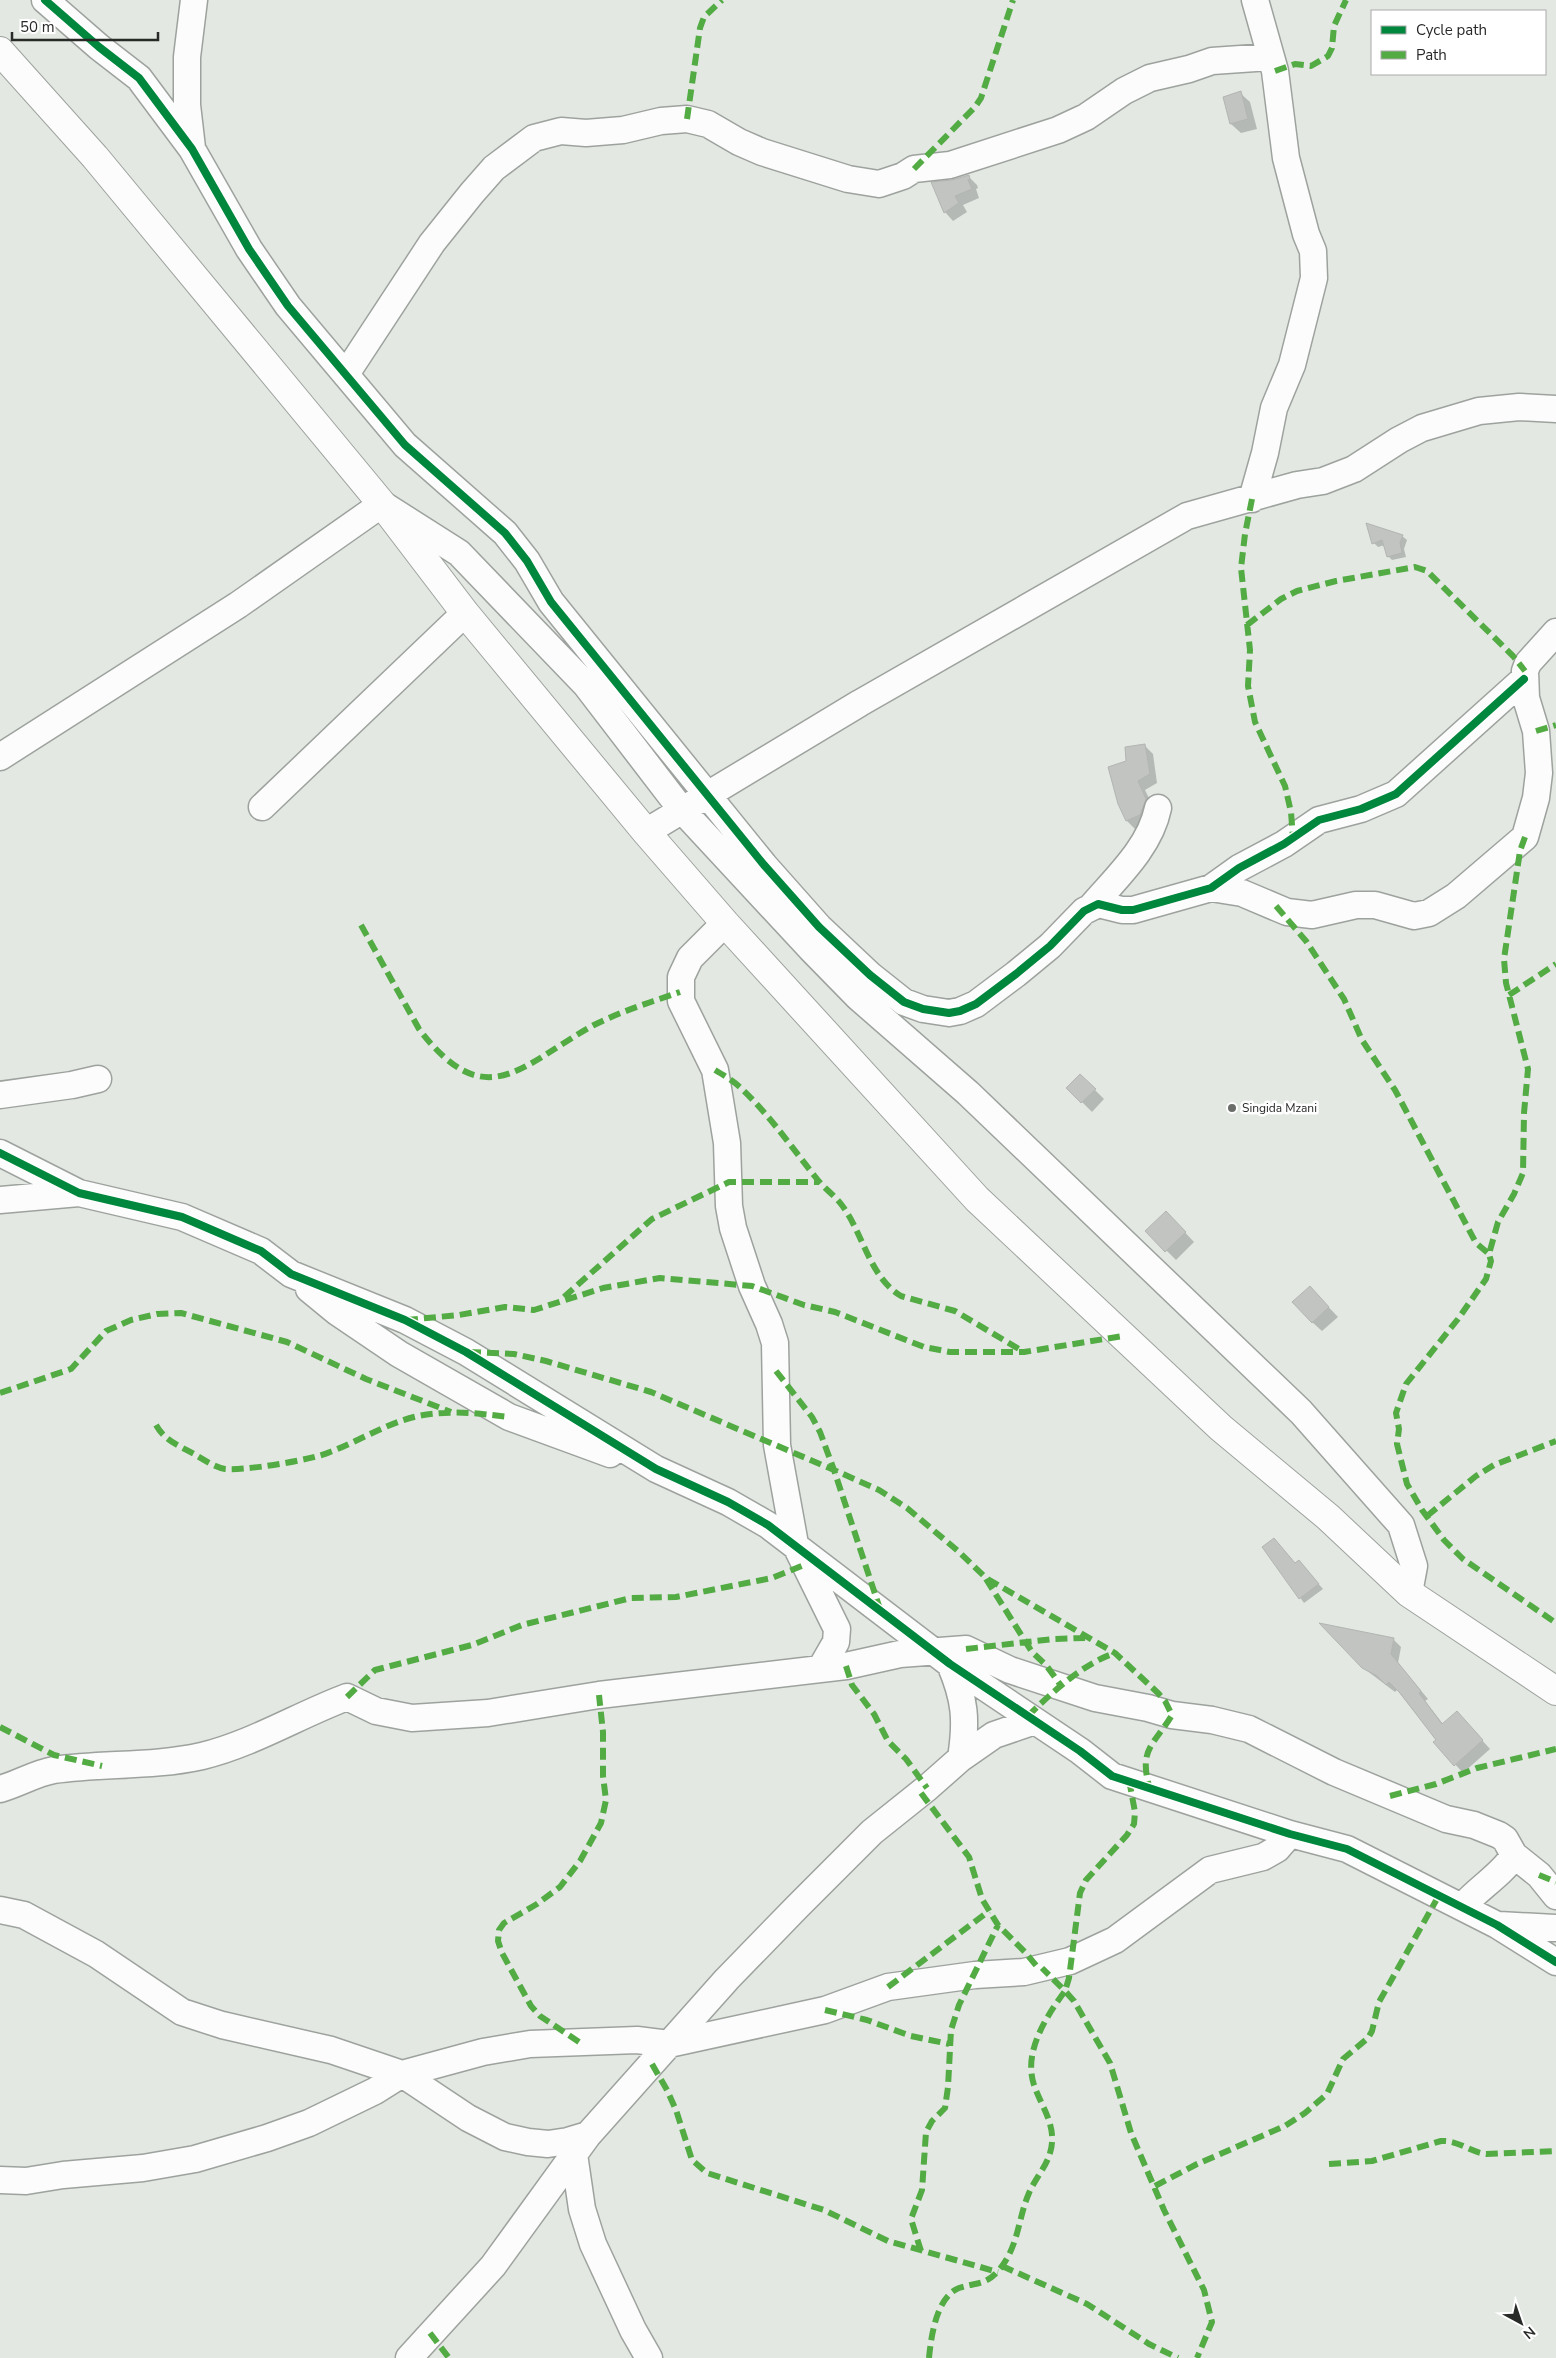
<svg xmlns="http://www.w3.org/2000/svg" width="1556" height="2358" viewBox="0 0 1556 2358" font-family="'Nunito Sans',sans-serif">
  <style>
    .shadow { fill: #0003 }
    .building { fill: #c1c4c0; stroke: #b3b5b2 }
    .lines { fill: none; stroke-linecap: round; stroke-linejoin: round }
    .minor-casing { stroke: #9ea29e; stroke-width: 29 }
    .highway-casing { stroke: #9ea29e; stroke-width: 30 }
    .minor { stroke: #fbfcfb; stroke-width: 26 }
    .highway { stroke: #fbfcfb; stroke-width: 28 }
    .quiet { stroke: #53ab44; stroke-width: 6; stroke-dasharray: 12 6; stroke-linecap: butt }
    .cycleway-casing { stroke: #fff; stroke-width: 11 }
    .cycleway { stroke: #00873e; stroke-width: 8 }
    .poi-dot { fill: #696c69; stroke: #fff; stroke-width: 2 }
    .labels { text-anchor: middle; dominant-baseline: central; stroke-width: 5; stroke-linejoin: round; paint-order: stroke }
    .poi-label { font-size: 12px; fill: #272a27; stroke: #fff; text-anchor: start }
  </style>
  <rect width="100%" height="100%" fill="#e3e8e3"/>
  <path class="shadow" d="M1240 93 1250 102 1257 129 1241 133 1231 124 1224 97Z
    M968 176 977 185 978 188 976 189 979 198 963 205 967 212 953 221 945 212 952 181Z
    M1368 525 1402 536 1407 540 1404 549 1406 557 1392 560 1388 556 1385 545 1378 547 1374 543Z
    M1145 746 1153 754 1157 783 1145 790 1154 808 1148 823 1135 829 1127 821 1120 804 1128 762Z
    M1080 1075 1104 1099 1092 1112 1068 1088Z
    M1166 1212 1194 1242 1176 1260 1147 1231Z
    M1319 1297 1338 1317 1322 1331 1312 1322Z
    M1264 1548 1295 1565 1303 1566 1323 1589 1304 1603Z
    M1393 1639 1401 1647 1398 1663 1428 1699 1425 1701 1443 1724 1464 1720 1490 1749 1463 1773 1435 1742 1437 1740 1397 1690 1395 1692 1362 1667Z"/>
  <path class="building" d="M1241 91 1248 119 1230 124 1223 97Z
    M969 175 970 179 968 180 972 189 955 196 959 203 944 213 931 182 952 180Z
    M1366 523 1403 535 1400 543 1402 553 1387 557 1382 540 1372 544Z
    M1145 744 1150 774 1138 781 1146 799 1140 815 1126 821 1118 804 1108 767 1126 761 1125 747Z
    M1080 1074 1096 1089 1081 1103 1066 1088Z
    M1166 1211 1186 1232 1165 1252 1145 1231Z
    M1310 1286 1329 1307 1312 1323 1292 1302Z
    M1274 1538 1295 1563 1299 1560 1319 1584 1299 1599 1262 1547Z
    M1319 1623 1394 1638 1391 1654 1421 1691 1419 1693 1442 1724 1457 1711 1483 1740 1454 1766 1433 1742 1436 1740 1400 1693 1389 1682 1386 1685 1377 1676 1362 1668Z"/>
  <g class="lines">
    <g class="minor-casing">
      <path id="minor" d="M45 0 99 47 139 78 192 149 249 249 288 306 405 445 505 533 527 561 551 602 764 865 819 927 870 975 904 1002 923 1009 949 1013 960 1011 976 1004 1016 974 1050 946 1084 911 1098 904 1122 910H1133L1211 888 1239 868 1284 844 1319 820 1361 809 1396 794 1524 679
        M192 148 187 105V57L194 0
        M346 374 432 243 472 193 494 168 534 138 561 131 586 133 623 130 661 121 687 119 708 124 739 142 762 152 848 179 879 184 903 176 914 169 950 165 1058 130 1086 117 1124 91 1150 78 1189 69 1212 61 1270 57
        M1252 499 1265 453 1274 408 1292 365 1314 278 1313 251 1306 234 1286 158 1275 71 1255 0
        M0 757 238 605 382 504 459 553 586 685 681 809 811 949 858 997 968 1093 1301 1412 1401 1525 1414 1566 1409 1593
        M262 807 465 613
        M646 832 860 703 1187 516 1297 485 1323 481 1354 469 1399 440 1422 428 1479 411 1519 407 1556 409
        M1211 888 1242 893 1287 912 1312 915 1356 905H1375L1414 916 1429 913 1456 896 1525 837 1536 798 1539 773 1536 731 1526 698 1525 671 1528 663 1556 632
        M1092 906C1117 877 1150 847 1158 808
        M725 923 690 958 681 977V1001L715 1070 727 1143 729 1206 733 1228 752 1286 769 1324 775 1343 777 1445 795 1544 837 1629 836 1642 821 1668
        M0 1095 72 1085 98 1079
        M0 1153 79 1193 182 1217 261 1251 291 1274 405 1320 466 1352 656 1469 728 1502 768 1525 950 1664 1080 1751 1112 1776 1290 1834 1347 1849 1497 1925 1556 1962
        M0 1200 79 1193
        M309 1289 337 1312 399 1354 509 1417 610 1454
        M950 1664C965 1699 967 1720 961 1758
        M0 1789C18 1784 36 1773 54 1770 103 1763 153 1767 202 1756 252 1744 299 1715 347 1697L376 1711 412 1718 488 1713 599 1695 846 1666 900 1654 966 1649 1010 1670 1095 1698 1148 1708 1172 1715 1212 1720 1249 1729 1334 1772 1446 1819 1474 1825 1499 1835 1505 1839 1514 1855 1539 1875 1556 1896
        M1462 1907C1478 1888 1502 1875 1514 1855
        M0 1910 24 1915 96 1954 182 2012 222 2025 331 2050 402 2074 468 2118 505 2137 528 2142 548 2144 568 2141 588 2135
        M1499 1925 1556 1928
        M574 2154 582 2209 593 2244 633 2330 649 2358
        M0 2180 26 2181 63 2175 143 2168 195 2159 267 2138 309 2123 375 2091 402 2074 483 2052 530 2044 637 2040 669 2044 825 2010 888 1987 975 1975 1024 1972 1070 1961 1115 1940 1210 1870 1263 1857 1277 1849 1290 1834
        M409 2358 493 2266 588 2135 727 1979 798 1906 872 1832 927 1788 961 1758 994 1735 1035 1721"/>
    </g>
    <g class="highway-casing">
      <path id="highway" d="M0 51 95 157 382 504 465 613 646 832 725 923 977 1199 1221 1428 1328 1517 1409 1593 1556 1691"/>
    </g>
    <use href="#minor" class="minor"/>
    <use href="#highway" class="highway"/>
    <path class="quiet" d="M1275 71 1295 64 1311 66 1328 56 1332 48 1334 26 1346 0
      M687 119 700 28 704 17 722 0
      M914 169 975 107 981 98 1013 0
      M1252 499 1245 534 1241 568 1250 650 1248 686 1255 722 1285 786 1291 812 1293 838
      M1247 625 1281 599 1297 591 1336 581 1415 567 1427 571 1513 656 1525 671
      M1536 731 1556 725
      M1525 837 1520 851 1504 959 1506 983 1528 1069 1524 1113 1523 1173 1514 1194 1498 1222 1489 1254 1491 1261 1486 1279 1458 1319 1406 1384 1396 1413 1399 1429 1397 1444 1407 1484 1422 1510 1444 1540 1463 1559 1556 1623
      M1276 906 1306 941 1344 999 1362 1040 1395 1090 1476 1243 1489 1254
      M361 925 419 1029C486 1117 521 1065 594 1025 622 1011 651 1002 680 992
      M1509 995 1556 964
      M715 1070C725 1076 735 1082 743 1090 771 1117 793 1149 817 1179 824 1188 834 1195 841 1204 863 1232 869 1277 901 1296L955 1311 1024 1352
      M564 1297 652 1219 729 1182H818
      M406 1320 459 1315 505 1307 534 1310 603 1288 660 1278 752 1286 804 1305 835 1312 924 1347 950 1352H1024L1123 1336
      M469 1352 514 1354 546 1361 651 1392 834 1470 880 1609
      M776 1371 812 1417 820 1432 834 1470 879 1490 907 1508 958 1551 986 1578 1115 1653 1158 1693 1165 1701 1172 1715C1154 1745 1139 1748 1149 1786
      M0 1393 71 1369 106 1331 131 1320 157 1314 181 1313 287 1342 366 1379 451 1412
      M156 1425C165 1441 178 1445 194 1454 203 1459 214 1467 225 1469 244 1471 312 1460 330 1452 359 1441 387 1423 418 1416 449 1410 477 1413 509 1417
      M1427 1516 1476 1476 1494 1465 1556 1441
      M986 1579 1032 1652 1046 1665 1062 1687
      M966 1649 1053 1639 1085 1638
      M846 1666 852 1685 874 1714 888 1741 906 1759 927 1788
      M347 1697 375 1670 472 1645 522 1625 631 1598 676 1597 772 1578 804 1565
      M1028 1716C1051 1693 1084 1663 1115 1653
      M0 1727 54 1755 102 1766
      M1129 1780 1135 1812 1134 1824 1127 1835 1086 1880 1080 1893 1069 1978 1065 1991 1074 2001 1110 2063 1131 2133 1164 2210 1204 2290 1212 2322 1197 2358
      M921 1793 969 1857 982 1899 998 1925 1025 1952 1039 1969
      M1390 1796 1436 1784 1477 1768 1556 1749
      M1539 1875 1556 1882
      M888 1987 989 1911
      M825 2010 867 2020 911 2036 949 2044
      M579 2042 540 2016 531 2006 502 1953 498 1941 499 1930 504 1923 537 1904 560 1887 580 1861 601 1823 606 1800 603 1776V1732L599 1695
      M652 2064 667 2090 676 2110 692 2160 707 2173 824 2210 888 2241 998 2272
      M1329 2164 1372 2161 1441 2141C1458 2140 1470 2152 1486 2154L1556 2151
      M1155 2186 1197 2164 1285 2126 1305 2113 1327 2094 1343 2059 1368 2038 1372 2031 1379 2002 1438 1897
      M921 2251 911 2219 922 2190 926 2132 932 2121 945 2108 948 2087 951 2030 959 2005 998 1925
      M1002 2266 1087 2304 1149 2344 1178 2358
      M430 2333 449 2358
      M929 2358C931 2338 936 2297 959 2288 976 2282 985 2286 999 2270 1019 2246 1018 2218 1029 2193 1035 2179 1046 2167 1050 2153 1058 2127 1042 2108 1034 2085 1023 2052 1046 2017 1065 1991L1042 1968"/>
    <g class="cycleway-casing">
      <path id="cycleway" d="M45 0 99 47 139 78 192 149 249 249 288 306 405 445 505 533 527 561 551 602 764 865 819 927 870 975 904 1002 923 1009 949 1013 960 1011 976 1004 1016 974 1050 946 1084 911 1098 904 1122 910H1133L1211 888 1239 868 1284 844 1319 820 1361 809 1396 794 1524 679
        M0 1153 79 1193 182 1217 261 1251 291 1274 405 1320 466 1352 656 1469 728 1502 768 1525 950 1664 1080 1751 1112 1776 1290 1834 1347 1849 1497 1925 1556 1962"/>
    </g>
    <use href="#cycleway" class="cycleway"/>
  </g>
  <circle class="poi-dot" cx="1232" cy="1108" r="5"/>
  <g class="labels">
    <g class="poi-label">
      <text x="1242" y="1108">Singida Mzani</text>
    </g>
  </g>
  <rect x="1371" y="10" width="175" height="65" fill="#ffffff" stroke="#a9aaa9"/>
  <rect x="1381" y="26" width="25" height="8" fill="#00873e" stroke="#a9aaa9"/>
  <text x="1416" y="35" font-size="15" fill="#272a27">Cycle path</text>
  <rect x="1381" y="51" width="25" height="8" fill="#53ab44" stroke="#a9aaa9"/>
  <text x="1416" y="60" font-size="15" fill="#272a27">Path</text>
  <g transform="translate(1521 2323) rotate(140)" stroke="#ffffff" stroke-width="4" paint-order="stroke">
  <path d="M0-4L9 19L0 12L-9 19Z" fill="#272a27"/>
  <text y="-8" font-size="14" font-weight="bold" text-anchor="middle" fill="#272a27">N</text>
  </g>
  <path d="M12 32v8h146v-8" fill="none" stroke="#272a27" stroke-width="2.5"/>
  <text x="20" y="32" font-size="15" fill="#272a27" stroke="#ffffff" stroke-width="4" paint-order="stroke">50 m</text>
</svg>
